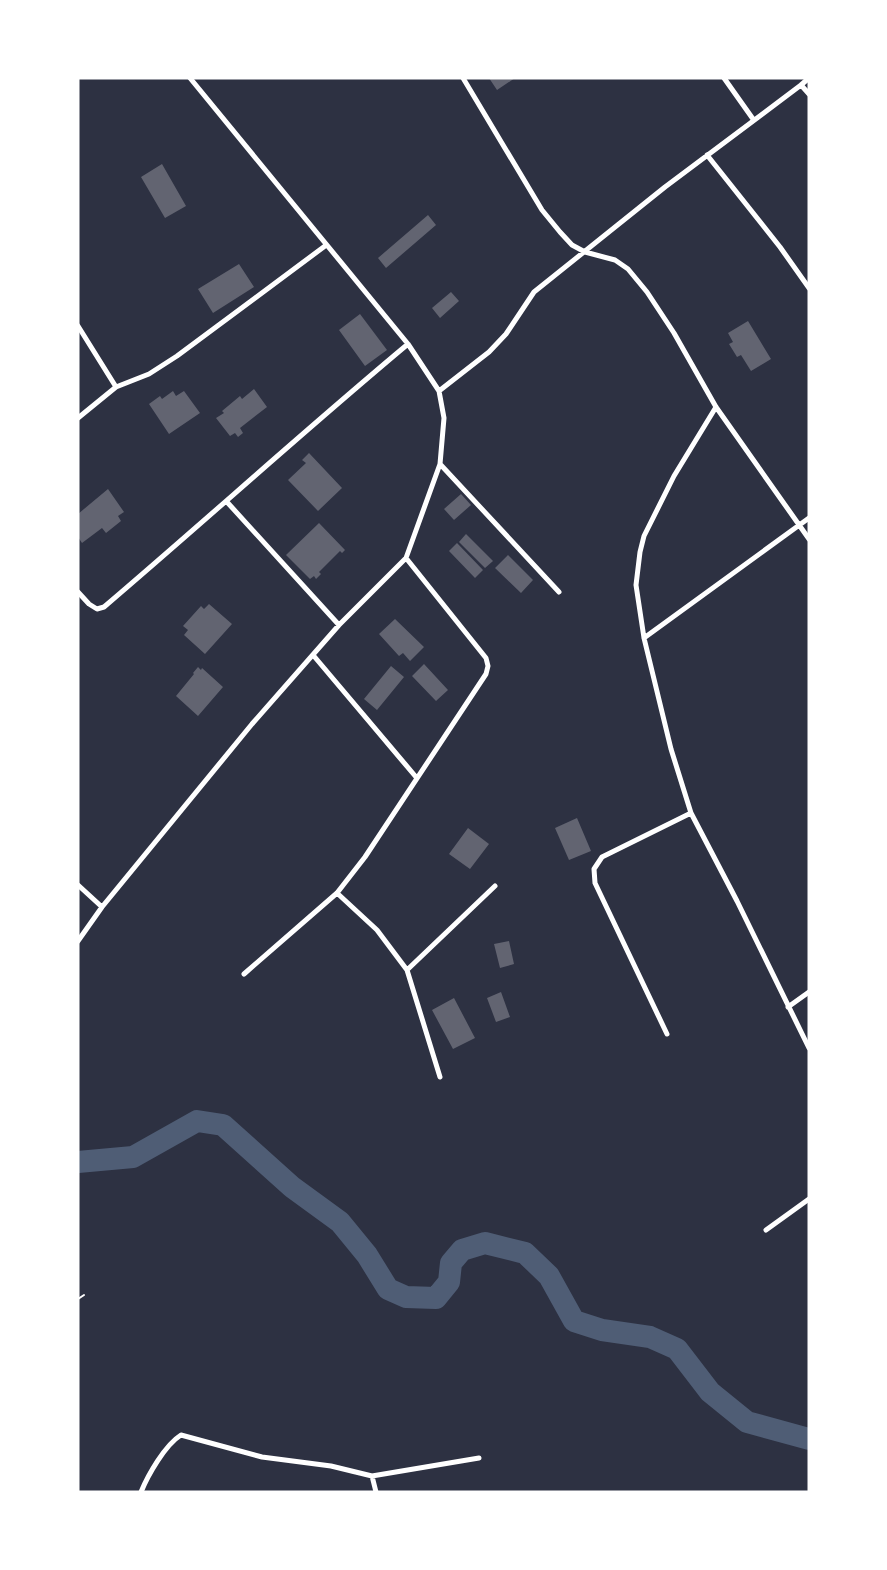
<svg xmlns="http://www.w3.org/2000/svg" width="887" height="1570" viewBox="0 0 887 1570" font-family="Manrope,sans-serif">
  <style>
    .lines { fill: none; stroke-linecap: round; stroke-linejoin: round }
    .river { stroke: #4f5d75; stroke-width: 22 }
    .building { fill: #626471 }
    .service { stroke: #fff; stroke-width: 2 }
    .minor { stroke: #fff; stroke-width: 5 }
  </style>
  <rect width="100%" height="100%" fill="#2d3142"/>
  <g class="lines">
    <path class="river" d="M78 1162 133 1157 197 1121 223 1125 292 1187 340 1222 367 1255 388 1289 406 1297 436 1298 449 1282 451 1263 462 1250 485 1243 525 1253 549 1276 574 1321 602 1330 650 1337 677 1349 710 1392 747 1422 809 1439"/>
  </g>
  <path class="building" d="M489 78H515L497 90Z
    M162 164 186 206 165 218 141 177Z
    M428 215 436 225 386 268 378 258Z
    M239 264 254 287 213 313 198 289Z
    M451 292 459 301 440 318 432 308Z
    M360 314 387 350 365 366 339 330Z
    M748 321 771 359 751 371 741 355 737 357 729 344 733 342 728 333Z
    M254 389 267 407 240 428 243 433 238 437 235 433 230 436 216 418 224 413 222 411 240 396 242 399Z
    M173 391 176 396 184 391 200 413 169 434 149 404 160 396 162 399Z
    M309 453 342 488 318 511 288 480 306 463 302 460Z
    M108 489 124 512 118 516 121 521 106 533 102 528 82 543 78 537V514Z
    M461 494 471 505 454 520 444 509Z
    M319 523 345 550 342 553 340 551 319 572 321 574 316 579 314 576 310 579 286 555Z
    M466 534 493 561 485 568 459 542Z
    M457 543 483 570 475 578 449 551Z
    M508 555 533 580 521 593 495 568Z
    M209 604 232 624 205 654 184 635 188 630 183 626 201 606 204 609Z
    M395 619 424 647 410 661 403 653 399 656 379 634Z
    M424 664 448 690 436 701 412 676Z
    M391 666 404 677 377 710 364 699Z
    M198 667 201 670 202 668 223 687 198 716 176 696 194 674 193 673Z
    M577 818 591 851 569 860 555 828Z
    M468 828 489 844 470 869 449 854Z
    M509 941 514 964 500 968 494 944Z
    M501 992 510 1017 496 1022 487 998Z
    M454 998 475 1038 453 1049 432 1010Z"/>
  <g class="lines">
    <path class="service" d="M78 1299 84 1295"/>
    <path class="minor" d="M463 78 542 210 560 232 572 245 585 252 615 260 628 269 647 292 674 333 716 407 809 539
      M724 78 753 119
      M801 85 809 78
      M707 155 780 247 809 288
      M78 326 116 387
      M439 391 489 352 506 334 534 292 665 187 801 85 809 94
      M716 407 674 476 644 536 640 552 636 585 644 638 671 749 691 813 737 901 809 1048
      M78 418 116 387 149 374 177 356 325 246
      M440 464 559 592
      M227 502 339 625
      M78 592 89 604 97 609 104 607C206 520 305 430 408 344
      M644 638 809 518
      M313 655 416 777
      M78 885 102 907
      M337 893 377 930 407 970 440 1077
      M78 941 102 907 252 724 339 625 406 558 440 464 444 418 439 391 408 344 190 78
      M407 970 495 886
      M244 974 337 893 365 857 486 674 488 666 486 658 406 558
      M788 1007 809 992
      M667 1034 595 883 594 869 602 857 691 813
      M766 1230 809 1199
      M372 1476 376 1492
      M141 1492C148 1475 165 1445 181 1435L262 1457 331 1466 372 1476 479 1458"/>
  </g>
  <rect width="887" height="1570" fill="none" stroke="#ffffff" stroke-width="159"/>
</svg>
